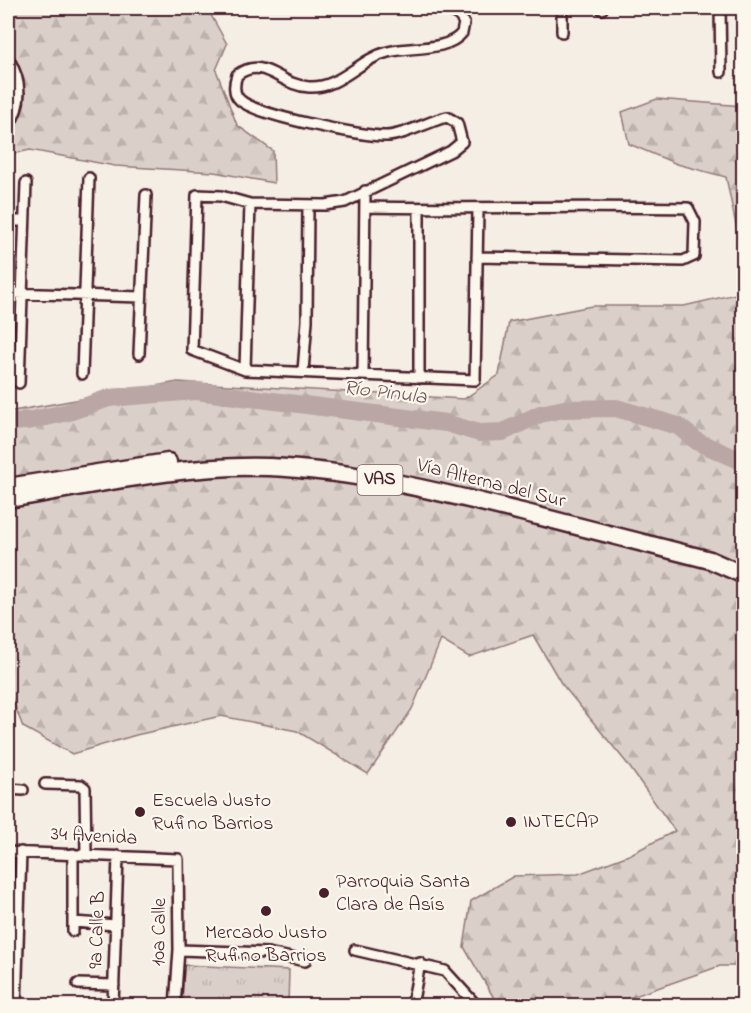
<svg xmlns="http://www.w3.org/2000/svg" width="751" height="1013" viewBox="0 0 751 1013" font-family="'Indie Flower',sans-serif">
  <style>
    .forest { fill: url(#forest-firs); stroke: #92787a; stroke-width: 1.5 }
    .park { fill: url(#park-tufts); stroke: #92787a; stroke-width: 1.5 }
    .lines { fill: none; stroke-linecap: round; stroke-linejoin: round }
    .river { stroke: #baa7a5; stroke-width: 18 }
    .street-casing { stroke: #4a1f2b; stroke-width: 14 }
    .highway-casing { stroke: #4a1f2b; stroke-width: 21 }
    .street { stroke: #fbf7ec; stroke-width: 9 }
    .highway { stroke: #fbf7ec; stroke-width: 16 }
    .poi-dot { fill: #4a1f2b; stroke: #fbf7ec; stroke-width: 2 }
    .labels { text-anchor: middle; dominant-baseline: central; stroke-width: 4.5; stroke-linejoin: round; paint-order: stroke }
    .shield { fill: #fbf7ec; stroke: #7f6065; stroke-width: 1.5 }
    .shield-label { font-size: 18px; font-weight: bold; fill: #4a1f2b }
    .street-label { font-size: 20px; fill: #4a1f2b; stroke: #fbf7ec }
    .poi-label { font-size: 20px; fill: #4a1f2b; stroke: #fbf7ec; text-anchor: start }
    .water-label { font-size: 21px; font-style: italic; fill: #714f56; stroke: #fbf7ec }
  </style>
  <defs>
    <pattern id="forest-firs" width="22" height="20" patternUnits="userSpaceOnUse" patternTransform="scale(1.5)"><rect width="22" height="20" fill="#dbd0c9"/><path d="M5 1l3.5 6h-7zM16 11l3.5 6h-7z" fill="#bdb2ad"/></pattern>
    <pattern id="park-tufts" width="24" height="20" patternUnits="userSpaceOnUse" patternTransform="scale(1.5)"><rect width="24" height="20" fill="#dbd0c9"/><path d="M3 7l-1-3M5 7V3M7 7l1-3M15 17l-1-3M17 17v-4M19 17l1-3" fill="none" stroke="#bdb2ad"/></pattern>
  </defs>
  <rect width="100%" height="100%" fill="#f4eee4"/>
  <filter id="ink" filterUnits="userSpaceOnUse"><feTurbulence type="fractalNoise" baseFrequency=".0167" numOctaves="2"/><feDisplacementMap in="SourceGraphic" scale="12" xChannelSelector="R" yChannelSelector="G"/><feConvolveMatrix kernelMatrix="1 2 1 2 8 2 1 2 1" color-interpolation-filters="sRGB"/></filter>
  <g filter="url(#ink)">
    <path class="forest" d="M8 8H207L227 44 216 70 237 125 273 151 274 183 214 172 115 166 30 150 8 155Z
      M657 99 743 106V966H720L609 1005H498L464 947 471 901 514 876 578 874 629 855 675 831 626 762 561 683 533 635 469 657 441 640 412 709 368 774 297 731 221 716 136 735 72 754 23 727 8 688V412L178 382 464 399 499 375 509 322 592 306H684L736 294 738 235 726 177 677 164 629 144 622 112Z"/>
    <path class="park" d="M184 965 289 970 288 1005H182Z"/>
    <g class="lines">
      <path class="river" d="M8 422 28 421 69 412 109 398 196 391 446 423 479 433 503 432 540 414 564 409 616 408 678 426 698 442 744 462"/>
      <g class="street-casing">
        <path id="street" d="M424 8C439 8 457 7 464 23L462 33C447 52 409 46 388 52 359 59 340 89 309 87 280 86 265 55 237 75 234 83 233 94 240 100 255 115 364 137 386 136 403 136 429 121 447 117L457 123 462 142 451 151 345 202 325 205 250 204 221 196 197 195 192 350 245 370 475 380 478 210
          M562 8V32
          M602 8V9
          M720 8 721 72
          M8 58C22 81 23 104 8 127
          M367 207C474 209 581 206 688 208L695 222 694 256 683 261 477 257
          M419 208V378
          M8 221H24
          M8 293 141 297
          M139 354 146 195
          M245 370 250 204
          M303 371 307 321 308 206
          M82 374 89 178
          M363 375 365 191
          M19 383 26 183
          M45 784 81 785 85 788 86 855
          M8 789 23 790
          M8 852 178 859 179 950 175 1006
          M73 854V931
          M73 922 116 925
          M179 950 268 953 305 961
          M355 950 445 971 477 1006
          M78 984 114 985
          M16 1006 21 852
          M113 1006 118 856
          M412 1006 420 963"/>
      </g>
      <g class="highway-casing">
        <path id="highway" d="M8 487 168 462
          M8 499C93 485 182 464 269 467 361 471 449 494 538 516 595 531 652 545 710 560L744 575"/>
      </g>
      <use href="#street" class="street"/>
      <use href="#highway" class="highway"/>
    </g>
  </g>
  <g class="poi-dot">
    <circle cx="140" cy="812" r="6"/>
    <circle cx="511" cy="822" r="6"/>
    <circle cx="324" cy="893" r="6"/>
    <circle cx="266" cy="911" r="6"/>
  </g>
  <g class="labels">
    <rect class="shield" x="357.5" y="465" width="45" height="30" rx="4.5"/>
    <g class="shield-label">
      <text x="380" y="480">VAS</text>
    </g>
    <g class="street-label">
      <text transform="translate(491 484) rotate(14)">Vía Alterna del Sur</text>
      <text transform="translate(94 837) rotate(3)">34 Avenida</text>
      <text transform="translate(98 930) rotate(-88)">9a Calle B</text>
      <text transform="translate(160 932) rotate(-89)">10a Calle</text>
    </g>
    <g class="poi-label">
      <text x="152" y="801">Escuela Justo<tspan x="152" dy="23">Rufino Barrios</tspan></text>
      <text x="523" y="822">INTECAP</text>
      <text x="336" y="882">Parroquia Santa<tspan x="336" dy="23">Clara de Asís</tspan></text>
      <text x="266" y="933" text-anchor="middle">Mercado Justo<tspan x="266" dy="23">Rufino Barrios</tspan></text>
    </g>
    <g class="water-label">
      <text transform="translate(385 393) rotate(7)">Río Pinula</text>
    </g>
  </g>
  <rect width="751" height="1013" fill="none" stroke="#fbf7ec" stroke-width="30"/>
  <rect x="15" y="15" width="721" height="983" fill="none" stroke="#4a1f2b" stroke-width="2" filter="url(#ink)"/>
</svg>
